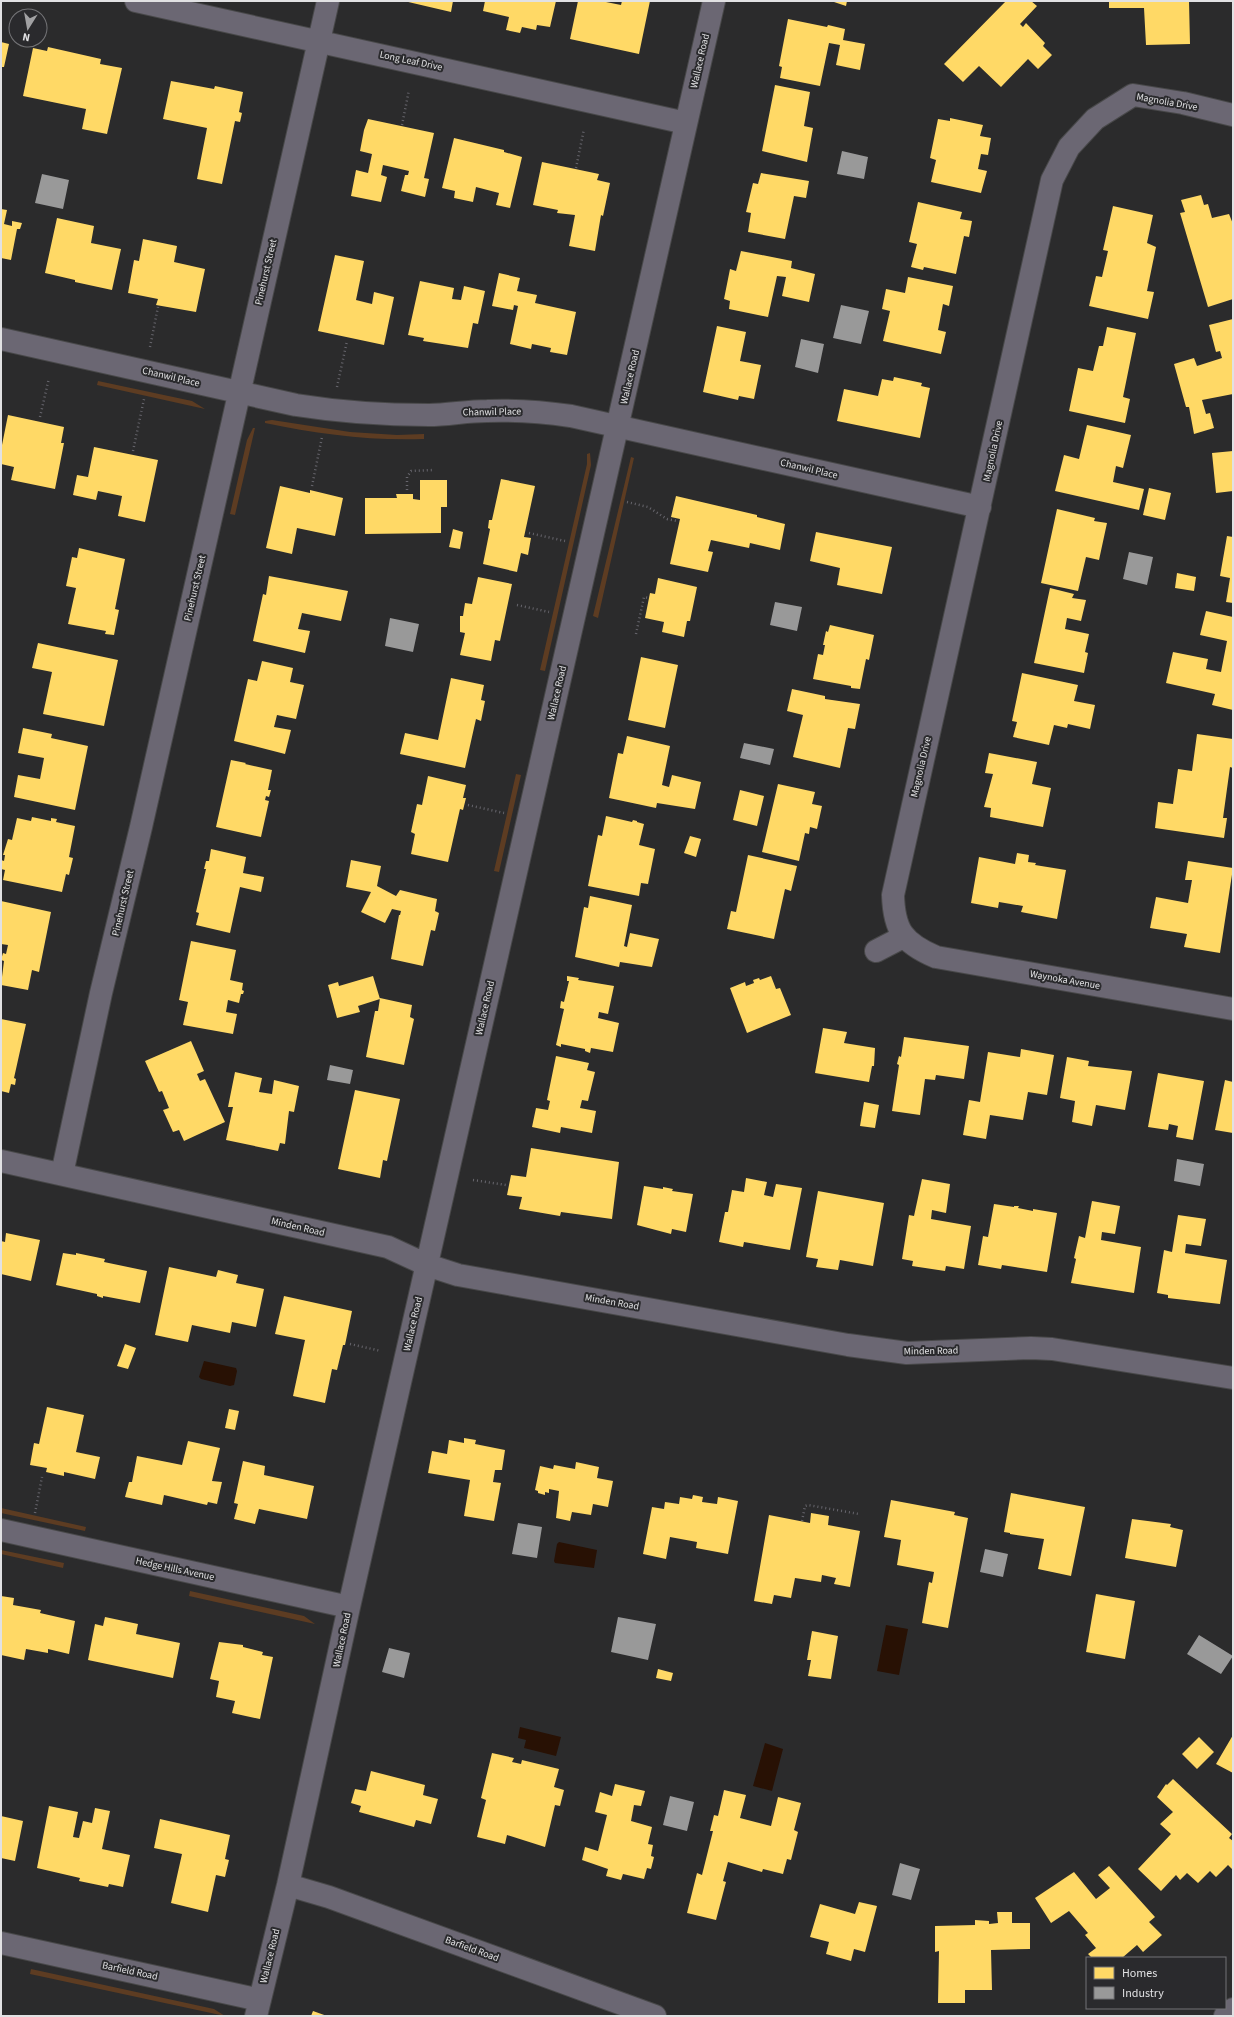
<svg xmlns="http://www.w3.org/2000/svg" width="1234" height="2017" viewBox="0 0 1234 2017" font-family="'Source Sans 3',sans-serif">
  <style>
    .green { fill: #5d3c22 }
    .water { fill: #281104 }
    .homes { fill: #ffd966 }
    .industry { fill: #999 }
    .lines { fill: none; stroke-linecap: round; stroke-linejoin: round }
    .minor-casing { stroke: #484849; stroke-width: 24 }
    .path { stroke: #67666d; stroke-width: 2.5; stroke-dasharray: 1 3; stroke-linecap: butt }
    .minor { stroke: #6b6773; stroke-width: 22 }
    .labels { text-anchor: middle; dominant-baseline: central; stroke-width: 4; stroke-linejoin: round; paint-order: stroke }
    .street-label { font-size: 10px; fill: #e1e1e3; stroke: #2a2a2d }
  </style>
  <rect width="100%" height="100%" fill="#2b2b2c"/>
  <path class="green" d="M98 381 192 401 205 409 97 385Z
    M272 420 350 432 397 435 424 434V439C370 441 318 434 265 423V421Z
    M253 428H255L235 515 230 514 247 440Z
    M590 453 591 465 545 671 540 670 587 464V454Z
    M631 457 634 458 598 618 593 616Z
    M516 774 521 775 499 872 494 871Z
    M1 1508 86 1527 85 1531 1 1513Z
    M1 1550 64 1563 63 1568 1 1554Z
    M190 1591 304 1616 315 1624 189 1596Z
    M31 1969 214 2009 225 2016 30 1974Z"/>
  <path class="water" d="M204 1361 236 1368 237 1371 234 1385 230 1386 201 1379 199 1377Z
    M559 1542 597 1550 594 1568 555 1563 554 1561 557 1544Z
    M886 1625 908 1629 899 1675 877 1671Z
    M520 1727 561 1737 556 1756 524 1748 526 1740 518 1738Z
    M765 1743 783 1749 772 1791 753 1786Z"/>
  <path class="homes" d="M404 1H453L451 12Z
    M485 1H556L550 27 537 25 536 30 522 27 520 33 506 30 509 17 483 11Z
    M578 1H601L621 5 622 1H650L639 54 570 39Z
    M831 1H847L846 6Z
    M1006 1H1031L1037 6 1020 24 1023 27 1026 23 1045 43 1043 46 1052 55 1038 69 1028 59 1001 87 979 66 963 82 944 64Z
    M1109 1H1189L1190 44 1146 45 1144 8H1109Z
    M788 19 827 27 828 25 845 29 843 40 865 44 860 70 836 65 840 45 829 43 820 86 780 78 782 67 779 66Z
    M1 42 9 44 4 67H1Z
    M48 47 101 59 100 64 122 68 107 134 82 129 86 109 23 96 33 48 47 51Z
    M171 81 214 89 215 86 243 92 239 112 242 113 240 122 235 121 222 184 197 179 207 128 163 119Z
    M775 85 810 92 804 126 813 128 807 162 762 151Z
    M950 118 983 125 980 136 991 138 988 155 981 154 978 169 987 171 981 193 931 182 936 160 930 158 938 119 950 121Z
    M368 119 434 133 424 178 429 179 425 197 401 191 405 175H408L409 171 383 165 381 175 387 177 381 202 351 196 356 170 368 173 372 154 360 151 364 130Z
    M454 138 504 150V152L522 157 510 208 496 205 499 193 476 187 473 202 454 198 455 191 442 188Z
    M542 162 599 174 597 180 610 183 603 216 601 215 595 251 569 246 575 215 557 213 558 210 533 205Z
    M761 173 809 181 806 198 794 196 785 239 748 232 751 213 746 212 753 183 758 184Z
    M1201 195 1204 205 1208 204 1212 218 1229 214 1233 224V299L1208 307 1180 213 1185 212 1181 200Z
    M918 202 962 212 960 219 972 221 969 237 964 236 956 274 924 267 923 270 911 267 917 244 909 242Z
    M1113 206 1153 215 1147 243 1156 247 1147 291 1154 292 1148 319 1089 306 1096 276 1102 277 1108 251 1103 250Z
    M1 209 7 210 4 224 12 226V221L22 223 20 229H17L11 260 1 258Z
    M57 218 94 226 91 243 121 249 112 290 75 282V280L45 273Z
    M143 239 177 246 174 262 205 269 196 312 156 305 158 299 128 293 134 260 139 261Z
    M741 251 792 261 791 268 815 274 809 302 782 296 786 277 777 276 768 317 729 309 730 301 724 299 730 269 736 271Z
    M335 255 364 261 356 300 372 304 374 292 394 297 384 345 318 331Z
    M499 273 520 278 517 291 537 295 535 303 576 312 567 355 550 352 551 348 532 344 531 349 510 344 518 306 514 305 513 310 492 306Z
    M908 277 953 286 949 306 943 304 938 330 946 332 941 354 883 341 890 311 882 309 886 289 905 293Z
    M420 281 454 288 452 299 461 300 464 286 485 291 478 324 473 323 468 348 423 341 424 338 408 335Z
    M1233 319V394L1202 400 1206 414 1210 413 1214 428 1194 434 1189 407H1186L1174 364 1194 358 1197 366 1222 358 1220 351 1216 352 1209 325Z
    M717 326 746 332 740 361 761 365 754 399 739 396 738 400 703 392Z
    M1107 327 1136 333 1123 397 1130 399 1125 423 1069 411 1078 368 1093 371 1099 346H1103Z
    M894 377 922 383 921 386 930 388 920 438 837 421 844 389 878 396 882 379 893 381Z
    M8 415 64 427 61 443H64L55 489 11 480 14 467 1 464V450Z
    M1087 425 1131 435 1123 468 1116 466 1113 482 1144 489 1139 510 1055 491 1064 455 1079 459Z
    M94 447 158 460 145 522 118 516 122 496 98 491 96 500 73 495 77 475 88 477Z
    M1233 451V491L1216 493 1212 453Z
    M501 479 535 486 524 537 531 538 528 555 521 553 517 572 483 564 490 529 488 528 489 520H492Z
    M420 480H447V507H441V533L365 534V498H397L396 494H413V499L420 500Z
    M280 486 310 493V490L343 498 335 536 297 528 292 554 266 548Z
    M1149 488 1171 493 1165 520 1143 515Z
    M676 496 757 515V517L785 524 780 550 750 543 749 548 711 540 708 551 713 552 708 572 670 564 680 519 671 517Z
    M1057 509 1095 518 1094 521 1107 523 1099 560 1086 557 1078 591 1041 583Z
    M453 529 463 532 460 549 449 547Z
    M816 532 892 547 882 594 837 585 840 568 810 561Z
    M1227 536 1233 537V603L1226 602 1230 578 1220 576Z
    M79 548 125 559 115 609 119 610 114 635 105 634 106 631 68 624 76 588 66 586 72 557 77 558Z
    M1177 573 1196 577 1194 591 1175 588Z
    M269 576 348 591 341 621 302 613 298 629 310 631 305 653 253 641 263 594 266 595Z
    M478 577 512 584 500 641 495 640 491 661 460 655 465 633 460 632V616H463L465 603 472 604Z
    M658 578 697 587 690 621H687L684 637 662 632 664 622 645 618 650 593 655 594Z
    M1050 588 1074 594 1072 598 1086 600 1081 621 1067 618 1065 629 1089 634 1085 652 1088 653 1084 673 1034 663Z
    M1206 611 1233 617V710L1212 705 1215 694 1166 683 1173 652 1208 659 1206 669 1221 672 1227 641 1200 635Z
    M830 625 874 635 869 660 866 659 860 689 851 688V686L813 679 818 654 823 655 825 645H823L826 631 828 632Z
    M38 643 118 660 104 726 43 714 52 672 32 668Z
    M641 657 678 665 665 728 628 720Z
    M262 661 293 668 290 682 304 685 296 719 277 715 274 727 291 730 285 754 234 741 248 679 257 681Z
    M1022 673 1078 685 1074 701 1095 705 1090 729 1068 724 1067 728 1054 725 1049 745 1013 737 1017 722 1012 721Z
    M451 678 484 685 481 700 485 701 481 721 476 719 465 768 400 754 405 733 438 740Z
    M792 689 825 696V699L860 704 855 729 848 728 840 768 793 757 803 715 787 711Z
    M23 728 52 734 51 738 88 746 75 810 14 797 18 775 40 779 44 758 18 753Z
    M1197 734 1233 739V768L1230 767 1223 818H1227L1224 838 1155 828 1158 802 1173 804 1178 769 1192 771Z
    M627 736 670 746 662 785 669 787 672 775 701 782 695 809 657 803 656 808 609 798 618 753 623 754Z
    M989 753 1037 762 1032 784 1051 788 1043 827 990 817 991 808 984 807 993 774 985 773Z
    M231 760 246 763 245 764 272 770 268 790H271L269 797 266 796 265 800 269 801 261 837 216 827Z
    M428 776 466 785 463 798H466L463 810 460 809 448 862 411 854 415 834 411 832 417 804 422 805Z
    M778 784 815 792 812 804 822 806 817 829 810 827 809 834 805 833 799 861 762 852Z
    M740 790 764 796 757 826 733 820Z
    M606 816 632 822 633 820 637 821V822L644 824 639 845 655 849 648 884 641 883 639 896 588 886 598 835 602 836Z
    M32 817 51 821V818L57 819 56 822 75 826 69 857 73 858 69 875 66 874 62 892 3 880 5 870 1 869V860L4 861 5 855H3L8 839 12 840 17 818 31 821Z
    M690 836 701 839 696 857 684 853Z
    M211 849 246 857 243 873 264 877 261 892 240 887 230 933 196 925 199 913 196 912 206 869H204L206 861H209Z
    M1017 853 1029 855 1028 862 1036 863 1035 865 1066 870 1057 919 1021 912 1023 906 999 902 998 908 971 903 979 857 1015 864Z
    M748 855 797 866 791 891 785 889 774 939 727 929 731 911 736 912Z
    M351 860 381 866 377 886 396 896 400 890 437 899 435 911 439 913 435 931 431 930 423 966 391 959 399 915H400L401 911 392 909 385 923 361 912 371 892 346 887Z
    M1188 861 1233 868 1220 953 1184 947 1187 934 1150 928 1156 897 1188 903 1192 880H1185Z
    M590 896 632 905 624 946 627 947 630 933 659 939 652 967 620 962 619 967 575 957 584 907 588 908Z
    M1 901 51 912 39 972 32 970 28 990 1 985 4 961 1 960 3 953 6 954 8 945 1 944Z
    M191 941 236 950 230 980 243 983 242 990 244 991 243 994H241L239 1003 228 1000 226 1012 237 1014 233 1034 183 1025 188 1002 179 1000Z
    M373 976 380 999 358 1006 360 1012 337 1018 328 985 338 982 339 986Z
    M567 976 579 978 578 980 614 986 608 1014 599 1012 598 1018 619 1023 613 1052 591 1048 590 1053 585 1051V1049L561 1044V1047L556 1045 564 1009 560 1008 561 1001 564 1002 569 981H567Z
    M771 976 776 989 780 988 791 1015 747 1033 730 988 745 982 746 986 754 983 753 980 759 978 760 980Z
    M380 998 412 1005 410 1017 414 1019 404 1065 366 1057 375 1011H378Z
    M1 1019 26 1024 14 1078 16 1079 15 1085 11 1084 9 1093 1 1091Z
    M823 1028 847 1032 844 1043 875 1048 874 1066H872L869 1082 815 1073Z
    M904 1037 969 1046 964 1079 936 1075 935 1080 925 1079 920 1115 892 1111 899 1065 897 1064 899 1056 901 1057Z
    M191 1041 204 1071 197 1074 200 1081 205 1079 225 1122 184 1141 179 1130 173 1132 163 1110 169 1108 162 1091 159 1092 145 1061Z
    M1021 1049 1054 1055 1047 1095 1028 1092 1023 1120 990 1115 986 1139 963 1135 969 1100 980 1102 988 1052 1020 1057Z
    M556 1056 589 1063 587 1070 595 1072 588 1101 582 1100 580 1108 596 1111 592 1133 561 1127 560 1133 532 1127 536 1108 548 1110 550 1101 547 1100Z
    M1067 1057 1089 1061 1088 1066 1132 1071 1125 1110 1096 1105 1092 1126 1072 1122 1075 1101 1060 1098Z
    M235 1072 262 1078 259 1092 272 1094 274 1080 299 1086 294 1112 289 1111 285 1144 280 1143 278 1151 226 1140 233 1107H228Z
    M1158 1073 1204 1081 1193 1140 1176 1137 1178 1126 1169 1124 1168 1130 1148 1127Z
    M1225 1080 1233 1082V1133L1215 1130Z
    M355 1090 400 1099 387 1161 383 1160 380 1178 338 1169Z
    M864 1102 879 1105 875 1128 860 1126Z
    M531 1148 619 1162 612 1219 561 1212 560 1216 519 1209 522 1197 507 1195 511 1175 526 1177Z
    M746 1178 767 1182 764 1195 773 1197 776 1184 802 1188 790 1250 744 1242 743 1247 719 1242 725 1212H728L732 1190 744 1192Z
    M922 1179 950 1184 946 1213 932 1210 931 1219 971 1226 964 1269 946 1266 945 1271 912 1266 913 1261 902 1259 909 1215 914 1216Z
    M644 1186 663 1189V1187L673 1189 672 1191 693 1194 686 1232 672 1229 671 1234 637 1225Z
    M818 1191 884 1203 873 1266 840 1260 838 1270 816 1267 818 1259 806 1257Z
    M1092 1201 1120 1206 1115 1234 1102 1232 1101 1240 1141 1247 1134 1293 1071 1283 1076 1259 1074 1258 1079 1236 1085 1238Z
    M994 1204 1014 1207V1206H1019L1018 1208 1033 1211V1209L1057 1213 1047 1272 1002 1265 1001 1269 978 1265 983 1236 988 1237Z
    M1178 1215 1206 1219 1201 1246 1186 1244 1185 1253 1227 1260 1220 1304 1168 1298V1295L1157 1293 1164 1250 1172 1252Z
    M6 1233 40 1240 31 1281 1 1274V1241L5 1242Z
    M63 1253 76 1255V1253L105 1259 104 1262 147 1271 140 1303 103 1296V1298L97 1296V1294L56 1285Z
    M169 1267 216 1277 218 1270 238 1275 236 1283 264 1289 256 1327 232 1322 230 1333 192 1325 188 1342 155 1335Z
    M284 1296 352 1311 345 1345H343L337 1370 332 1369 325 1403 293 1396 305 1340 275 1334Z
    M125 1344 136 1348 128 1369 117 1366Z
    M47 1407 84 1415 76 1452 100 1457 95 1479 64 1472V1476L46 1472 47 1468 30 1465 34 1443 39 1444Z
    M229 1409 239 1411 235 1430 225 1428Z
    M464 1438 476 1440 475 1444 505 1450 502 1470H495L493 1482 501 1483 494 1521 464 1516 470 1480 428 1473 432 1451 447 1454 449 1440 464 1443Z
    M188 1441 220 1448 212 1481 222 1482 217 1504 208 1502 207 1505 164 1495 162 1505 125 1497 129 1482H132L137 1456 182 1465Z
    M243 1461 265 1466 264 1475 314 1486 307 1519 259 1509 255 1524 234 1519 238 1504 234 1503Z
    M576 1462 599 1467 597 1478 613 1481 608 1507 593 1504 591 1515 572 1512 570 1521 556 1518 559 1491 549 1489V1493L545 1492V1495L538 1493V1491L535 1490 540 1466 553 1469 554 1465 575 1469Z
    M1011 1493 1085 1507 1071 1576 1038 1569 1044 1539 1010 1534V1533L1004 1532Z
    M693 1495 703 1497 702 1502 717 1504 718 1497 738 1501 728 1554 696 1548 697 1542 670 1537 666 1559 643 1554 652 1507 664 1509 665 1502 679 1504 680 1497 692 1499Z
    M891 1500 955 1512 954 1515 968 1518 948 1628 922 1623 929 1582 932 1583 934 1572 897 1565 901 1540 884 1537Z
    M811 1513 829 1516 828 1525 860 1531 850 1587 834 1584 836 1578 822 1575 821 1582 795 1578 791 1598 774 1595 772 1604 754 1601 769 1515 810 1523Z
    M1132 1519 1171 1524 1170 1527 1183 1530 1176 1567 1125 1558Z
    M1096 1594 1135 1601 1125 1659 1086 1652Z
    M1 1596 14 1598 13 1605 41 1610 40 1613 75 1621 69 1654 48 1649V1653L26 1649 24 1660 1 1655Z
    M105 1617 138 1624 136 1634 180 1643 173 1678 88 1660 95 1624 103 1626Z
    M812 1631 838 1636 831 1679 808 1676 811 1660H807Z
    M219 1642 243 1645V1647L263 1652 262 1655 273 1657 260 1719 232 1713 235 1701 216 1697 219 1681 210 1679Z
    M658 1669 673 1673 671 1681 656 1678Z
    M1233 1735V1773L1216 1764Z
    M1199 1737 1214 1752 1197 1769 1182 1754Z
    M492 1753 514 1758 512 1762 521 1764 522 1760 559 1769 554 1787 564 1790 560 1806 555 1805 545 1847 507 1835 505 1844 477 1837 486 1800 481 1798Z
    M371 1771 425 1785 423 1795 438 1799 431 1824 416 1820 414 1827 359 1812 361 1806 351 1803 355 1789 366 1791Z
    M1173 1779 1232 1834 1229 1838 1233 1841V1870L1228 1865 1216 1877 1210 1871 1198 1883 1187 1873 1180 1880 1176 1875 1161 1891 1138 1869 1171 1834 1160 1824 1173 1812 1157 1797 1166 1784 1167 1785Z
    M615 1784 645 1791 641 1806 634 1805 631 1821 652 1827 648 1844 653 1845 651 1856 654 1857 651 1869 647 1868 644 1879 623 1874 621 1880 606 1876 608 1869 582 1860 585 1847 598 1851 607 1815 595 1812 600 1792 612 1796Z
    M724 1790 746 1795 740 1818 771 1826 778 1797 801 1803 794 1830 798 1832 791 1860 787 1859 783 1874 763 1869 762 1872 728 1862 723 1881 726 1882 716 1920 687 1913 697 1873 702 1875 713 1831H710L714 1815 718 1816Z
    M49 1806 78 1812 73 1837 79 1838 83 1821 92 1823 95 1808 110 1811 102 1849 130 1855 123 1887 109 1884 108 1887 79 1881 80 1878 37 1868Z
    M1 1816 23 1821 15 1861 1 1858Z
    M160 1819 230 1835 225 1859 229 1860 225 1877 216 1875 208 1912 171 1903 182 1854 154 1848Z
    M1109 1866 1155 1917 1149 1922 1162 1935 1143 1952 1137 1945 1122 1958H1092L1088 1954 1096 1948 1085 1935 1088 1933 1069 1911 1051 1923 1035 1898 1074 1872 1096 1899 1110 1888 1098 1875Z
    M859 1902 877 1906 865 1952 854 1949 851 1961 826 1954 829 1942 810 1937 820 1904 855 1914Z
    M997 1912H1012V1923H1030V1949L991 1950 992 1990H965V2003H938L939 1951 935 1952V1926L975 1925V1920L989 1921V1924L998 1923Z
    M313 2011 327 2016H311Z"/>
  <path class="industry" d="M842 151 868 157 864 179 837 174Z
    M42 174 69 180 63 209 35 203Z
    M841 305 869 311 861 344 833 338Z
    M801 339 824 344 818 373 795 367Z
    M1129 552 1153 557 1147 585 1123 579Z
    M775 602 802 607 797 631 770 625Z
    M390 618 419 624 413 652 385 646Z
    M744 743 774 749 770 765 740 758Z
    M330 1065 353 1070 350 1084 327 1080Z
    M1177 1159 1204 1164 1200 1186 1174 1181Z
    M518 1523 542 1527 537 1558 512 1554Z
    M985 1549 1008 1554 1003 1577 980 1572Z
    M618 1617 656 1624 648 1660 611 1652Z
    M1199 1635 1233 1656 1221 1674 1187 1654Z
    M389 1648 410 1653 404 1678 382 1672Z
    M670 1796 694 1802 687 1831 663 1825Z
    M900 1863 920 1869 911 1900 892 1895Z"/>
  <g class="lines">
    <g class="minor-casing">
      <path id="minor" d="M136 1 686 123
        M1233 115 1183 103 1133 95 1095 119 1069 147 1052 180 893 895C894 930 903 943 936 957L1233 1009
        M1 339 296 405C340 412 384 415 429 415 448 415 467 411 487 411 515 410 543 412 571 416L980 507
        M876 951 903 937
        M1 1161 388 1247 427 1265 458 1275 848 1345 907 1353 1031 1348 1052 1349 1233 1378
        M62 1174 101 993 141 827 328 1
        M1 1530 349 1607
        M288 1885 329 1897 655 2016
        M1 1943 260 2000
        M256 2016 288 1885 349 1607 714 1
        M1225 2016 1233 2009"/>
    </g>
    <path class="path" d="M402 125 409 90
      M576 168 584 129
      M150 347 158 307
      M337 387 347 341
      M40 417 49 378
      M133 451 144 399
      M312 486 322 437
      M407 490V477L411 471 434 470
      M627 502 648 507 667 519 677 521
      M529 533 565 541
      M517 605 549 612
      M636 634 644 597 648 598
      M468 805 504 813
      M473 1180 506 1185
      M350 1344 381 1351
      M35 1513 42 1477
      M802 1521 805 1506 808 1505 859 1514"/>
    <use href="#minor" class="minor"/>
  </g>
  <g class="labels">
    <g class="street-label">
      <text transform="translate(411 61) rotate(12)">Long Leaf Drive</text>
      <text transform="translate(700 61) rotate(-77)">Wallace Road</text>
      <text transform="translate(1167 102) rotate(10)">Magnolia Drive</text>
      <text transform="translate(266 272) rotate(-77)">Pinehurst Street</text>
      <text transform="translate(171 377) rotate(13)">Chanwil Place</text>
      <text transform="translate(630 377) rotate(-77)">Wallace Road</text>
      <text transform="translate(492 412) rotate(-1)">Chanwil Place</text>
      <text transform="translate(993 451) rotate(-78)">Magnolia Drive</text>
      <text transform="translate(809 469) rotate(13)">Chanwil Place</text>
      <text transform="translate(195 588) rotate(-77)">Pinehurst Street</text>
      <text transform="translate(557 693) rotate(-77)">Wallace Road</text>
      <text transform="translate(921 767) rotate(-77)">Magnolia Drive</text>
      <text transform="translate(123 903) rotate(-77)">Pinehurst Street</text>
      <text transform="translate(1065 980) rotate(10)">Waynoka Avenue</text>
      <text transform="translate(485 1008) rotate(-77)">Wallace Road</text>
      <text transform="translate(298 1227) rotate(13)">Minden Road</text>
      <text transform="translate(612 1302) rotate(10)">Minden Road</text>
      <text transform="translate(413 1324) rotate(-77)">Wallace Road</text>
      <text transform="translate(931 1351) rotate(-1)">Minden Road</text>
      <text transform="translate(175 1569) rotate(12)">Hedge Hills Avenue</text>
      <text transform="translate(342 1640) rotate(-78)">Wallace Road</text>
      <text transform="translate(472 1949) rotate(20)">Barfield Road</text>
      <text transform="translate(270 1956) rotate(-76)">Wallace Road</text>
      <text transform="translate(130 1971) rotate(12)">Barfield Road</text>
    </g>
  </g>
  <rect width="1234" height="2017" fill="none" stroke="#e1e1e3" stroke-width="4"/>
  <rect x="1086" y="1957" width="140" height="52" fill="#2a2a2d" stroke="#737376"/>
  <rect x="1094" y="1967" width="20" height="12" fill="#ffd966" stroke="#737376"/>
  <text x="1122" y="1977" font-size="12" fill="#e1e1e3">Homes</text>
  <rect x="1094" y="1987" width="20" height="12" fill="#999999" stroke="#737376"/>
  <text x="1122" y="1997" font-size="12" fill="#e1e1e3">Industry</text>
  <g transform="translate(28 28) rotate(191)"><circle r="19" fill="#2a2a2d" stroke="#737376"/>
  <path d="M0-3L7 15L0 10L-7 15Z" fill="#a1a1a3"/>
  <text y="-6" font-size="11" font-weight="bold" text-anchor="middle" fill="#e1e1e3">N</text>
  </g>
</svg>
